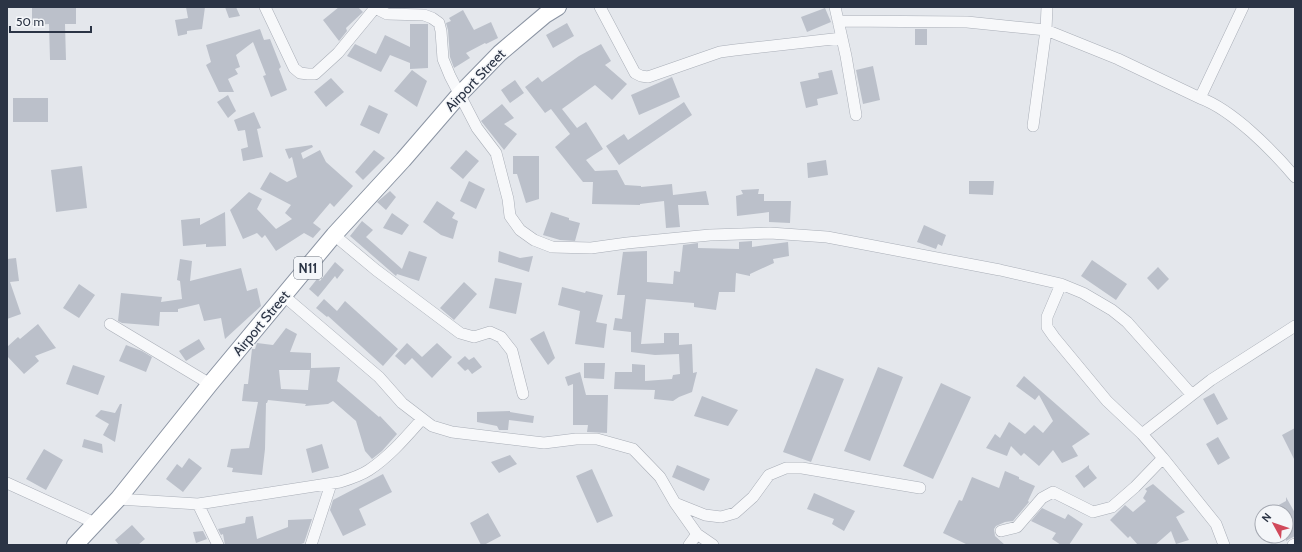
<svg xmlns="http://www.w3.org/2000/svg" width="1302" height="552" viewBox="0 0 1302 552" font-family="Cabin,sans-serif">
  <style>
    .building { fill: #bbc0ca; fill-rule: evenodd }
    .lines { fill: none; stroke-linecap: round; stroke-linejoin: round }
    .minor-casing { stroke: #a9aeb7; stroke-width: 12 }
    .highway-casing { stroke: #8b94a3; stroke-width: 18 }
    .minor { stroke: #f7f8fa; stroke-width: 11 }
    .highway { stroke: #fff; stroke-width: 16 }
    .labels { text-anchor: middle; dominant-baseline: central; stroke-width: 3; stroke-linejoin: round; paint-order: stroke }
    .shield { fill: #f4f6f9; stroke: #676e7b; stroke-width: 1 }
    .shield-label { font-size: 13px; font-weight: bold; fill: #2b3445 }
    .street-label { font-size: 14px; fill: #2b3445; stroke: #f4f6f9 }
  </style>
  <rect width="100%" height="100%" fill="#e4e7ec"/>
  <path class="building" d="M32 7H76V24H65L66 60H50L49 24 32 25Z
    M186 7H205L202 29 187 31V34L178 36 175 20 188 18Z
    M225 7H236L240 16 229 18Z
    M339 7H358L363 12 346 28 347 31 339 41 323 20Z
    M825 8 831 22 807 32 801 17Z
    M463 10 474 30 491 22 498 38 486 44 485 43 466 53 470 58 454 68 450 57 448 30 446 23 451 21 449 18Z
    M567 23 574 36 553 48 546 35Z
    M410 24H428V68L410 69V63L390 55 381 72 347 56 355 44 376 54 385 35 410 47Z
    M260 29 264 40 270 39 281 67 279 69 287 90 271 97 263 76 266 75 253 42 236 55 240 67 235 69 238 74 228 79 234 92H219L206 65 211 62 206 45Z
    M915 29H927V45H915Z
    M601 44 611 61 605 65 627 84 612 100 595 85 562 109 577 128 586 122 603 149 586 160 595 171 617 170 625 185 641 186V187L672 184 673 195 706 191 709 205H678L680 227 666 228 664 201 640 204V205L592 204 593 182H583L555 147 570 134 551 109 545 113 525 87 538 77 542 82 579 56Z
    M873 66 880 100 863 104 856 70Z
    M412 70 427 81 417 107 394 91Z
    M832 70 838 94 817 99 818 105 806 108 800 82 819 78 818 73Z
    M672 77 680 97 639 115 631 95Z
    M331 78 344 92 326 107 314 92Z
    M515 80 524 93 510 103 501 90Z
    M228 95 236 111 228 118 217 102Z
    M13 98H48V122H13Z
    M684 102 692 115 619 165 606 146 624 134 628 140Z
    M502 104 514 118 504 124 517 134 504 150 481 121Z
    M369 105 388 114 379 134 360 125Z
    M254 112 261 128 257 129 263 157 243 161 241 149 248 147 245 130 238 131 234 120Z
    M312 145 313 147 301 153 303 159 320 150 326 162 353 186 334 207 330 203 313 223 321 229 313 238 304 233 276 251 265 235 262 238 257 233 243 239 230 210 249 192 262 199 257 209 276 229 292 219 285 213 291 205 260 189 270 172 287 182 297 177 292 157 289 159 285 149Z
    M374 150 385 158 363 180 355 172Z
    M466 150 479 161 463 179 450 168Z
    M513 156H539V199L526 203 517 174H513Z
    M826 160 828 175 808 178 807 163Z
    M82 166 87 208 56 212 51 170Z
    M469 181 485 189 476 209 460 201Z
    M969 181H994L993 195 969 194Z
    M759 189 758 194H764V201H791L790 223 769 222V212L737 216 736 196 743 194 741 190Z
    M390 191 396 197 386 210 377 202Z
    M437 201 455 213 452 218 458 221 453 239 441 235 423 222Z
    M225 212 226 246 206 247V244L183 246 181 220 200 218V225Z
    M551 212 569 218V220L580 223 575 241 560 240 543 235Z
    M392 213 409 225 402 235 383 228Z
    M362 221 373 230 366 237 402 269 409 251 427 257 419 281 397 274 396 276 350 236Z
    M924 225 946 235 942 246 938 244 936 249 917 242Z
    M752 241V247L788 242 789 256 773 259 774 263 750 274V276L736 273 735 292H719L716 310 694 307V303L646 299 641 344 664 343V333H679V345L692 344 693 373 697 372 692 392 679 397 673 401 654 399 655 390 614 389 615 372H632V364L645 365V381L672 379 673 375 680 374 679 354 655 355 631 352V332L613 330 615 318 622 319 625 295H617L623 252 647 251V282L673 284 674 271 680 272 683 245 698 243V248L739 249V242Z
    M499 251 520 258 533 256 529 272 498 262Z
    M16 258 19 281 10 282 21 314 7 319V259Z
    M180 259 192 261 190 281 241 268 247 291 257 288 261 306 225 339 221 318 204 321 199 304 178 309V312H160L159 326 122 323 118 321 121 293 162 297 161 302 182 299 180 281 177 280Z
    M1092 260 1127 284 1116 300 1081 276Z
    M335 262 344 270 337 279 335 276 318 297 309 289 317 279 320 281Z
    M1158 267 1169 279 1158 290 1147 278Z
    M495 278 522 283 516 314 489 308Z
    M464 282 477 294 454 320 440 308Z
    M79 284 95 295 79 318 63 308Z
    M562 287 585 293 586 291 603 295 596 322 607 324 604 348 575 344 580 311 558 305Z
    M324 299 337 311 345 301 398 349 383 366 328 316 327 317 316 308Z
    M38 324 56 348 35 356 39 361 24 374 7 356V347L18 337 20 339Z
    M286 328 297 334 290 352 311 353V368L340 367 337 381 379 417 380 416 397 434 382 451 372 459 365 451 356 421 333 401 328 404 305 406 306 404 268 400 267 403H266L265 449 262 475 232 472 233 468 227 467 231 449 249 448 258 402 242 401 244 384H248L252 349H255L257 343 273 345ZM279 370H310L308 390 281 389Z
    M544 331 555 358 548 365 530 339Z
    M199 339 205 349 186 361 179 351Z
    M407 343 422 357 437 343 452 357 432 378 412 358 405 365 395 356Z
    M126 345 142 351 152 357 146 372 119 361Z
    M465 356 469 360 474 357 482 367 472 374 468 369 465 371 457 363Z
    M584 363H605L604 379 584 378Z
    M73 365 105 376 98 395 66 384Z
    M878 367 903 377 870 461 844 451Z
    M816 368 844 379 811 462 783 452Z
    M580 372 586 395H608L607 433 587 432 588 425H573V384L568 386 565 377Z
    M1024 376 1090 434 1072 446 1078 456 1062 463 1053 450 1039 466 1024 453 1021 456 1011 446 1007 456 986 448 995 434 1000 438 1009 422 1025 434 1034 425 1043 433 1053 421 1039 395 1035 400 1016 386Z
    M941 383 971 397 933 479 903 466Z
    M1214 393 1228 419 1217 425 1203 399Z
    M702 396 738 410 728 426 694 416Z
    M120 404H122L115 442 103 435 109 424 95 416 101 410 115 413Z
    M510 411V412L534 416 533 423 509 420 508 430H499L497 426 477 422V412Z
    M1295 428V461L1282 435Z
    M1218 437 1230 458 1218 465 1206 444Z
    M84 439 102 444 103 453 82 447Z
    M322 444 329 468 312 473 306 449Z
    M44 449 63 460 46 490 26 479Z
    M510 455 517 464 499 473 491 462Z
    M189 458 202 468 183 492 166 479 177 464 182 468Z
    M677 465 710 479 704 491 672 477Z
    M1089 465V468L1097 478 1084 488 1075 476Z
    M592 469 613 516 597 523 576 476Z
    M1005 471 1019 477V479L1035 486 1028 501 1029 502 1013 521 1005 522 996 526 994 529 995 536 1005 545H968L943 533 959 500 962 501 972 477 999 488Z
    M383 474 392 492 359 509 366 525 343 536 330 510 333 500Z
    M1153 484 1185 512 1176 517 1189 540 1176 544 1171 531 1155 545H1138L1130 536 1128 538 1110 520 1125 505 1133 512 1146 501 1143 498 1147 491 1145 489Z
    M814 493 855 511 844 531 832 524 834 519 807 509Z
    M1286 497 1295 513V536L1286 541V512H1266L1286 501Z
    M1042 508 1065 519 1068 514 1083 524 1069 545H1061L1052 539 1056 533 1031 521Z
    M488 513 501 536 484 545H481L470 523Z
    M253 516 257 539 288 527V520L312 519 304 543 298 545H225L223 534 221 535 218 529 245 523 246 517Z
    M132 525 145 539 138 545H119L115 540Z
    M203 531 207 539 196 543 193 532Z"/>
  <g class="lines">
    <g class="minor-casing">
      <path id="minor" d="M265 7 294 68 300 73 308 74H315L338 53 375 8
        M375 7V8L387 14 424 15 432 18 439 23 441 31 443 59 450 76 477 128 496 153 508 199 510 216 520 230 534 240 552 247 591 248 627 243 710 235 770 233 827 237 1000 270 1061 284 1083 293 1112 310 1127 322 1192 395
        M600 7 635 73 641 76 648 77 720 52 735 50 842 38
        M835 7 846 56 856 115
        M838 21 967 22 1046 30 1118 59 1200 98C1233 110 1273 151 1295 177
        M1200 98 1243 7
        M1033 126 1046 30 1047 7
        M334 235 376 270 460 333 474 337 490 332 501 337 512 351 523 394
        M1061 284 1047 317V327L1054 337 1107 401 1142 434 1163 458 1216 524 1224 545
        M284 296 379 377 402 403 432 426 452 432 544 443 576 439H597L633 449 660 477 675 503 697 534 713 545
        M110 324 210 384
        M1142 434 1211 380 1295 326
        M7 483 95 523
        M118 499 198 504 340 482C350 479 360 476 369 470 390 456 406 437 422 419
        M675 503 705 515 721 517 735 513 753 497 769 475 786 468H802L920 488
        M198 504 218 545
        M1001 531 1017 527 1042 498 1053 492 1093 512 1112 507 1135 487 1163 458
        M311 545 331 484
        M689 545 697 534
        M1293 545 1295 544"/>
    </g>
    <g class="highway-casing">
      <path id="highway" d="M75 545 118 499 210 384 334 235 403 160 460 94 500 53 545 15 558 7"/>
    </g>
    <use href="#minor" class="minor"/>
    <use href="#highway" class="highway"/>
  </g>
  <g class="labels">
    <rect class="shield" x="294" y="257" width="28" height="22" rx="3"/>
    <g class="shield-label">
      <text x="308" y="268">N11</text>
    </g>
    <g class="street-label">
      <text transform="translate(475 80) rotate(-46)">Airport Street</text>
      <text transform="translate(261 323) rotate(-50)">Airport Street</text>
    </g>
  </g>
  <rect width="1302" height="552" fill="none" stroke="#2b3445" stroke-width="16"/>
  <g transform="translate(1274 524) rotate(310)"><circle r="19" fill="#f4f6f9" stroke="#a4a8b1"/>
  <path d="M0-3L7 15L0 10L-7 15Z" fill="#d1495b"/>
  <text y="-6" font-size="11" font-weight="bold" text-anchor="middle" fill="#2b3445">N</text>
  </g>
  <path d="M10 26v6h81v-6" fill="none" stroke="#2b3445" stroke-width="2"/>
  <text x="16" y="26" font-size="12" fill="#2b3445" stroke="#f4f6f9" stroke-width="3" paint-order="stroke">50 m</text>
</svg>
